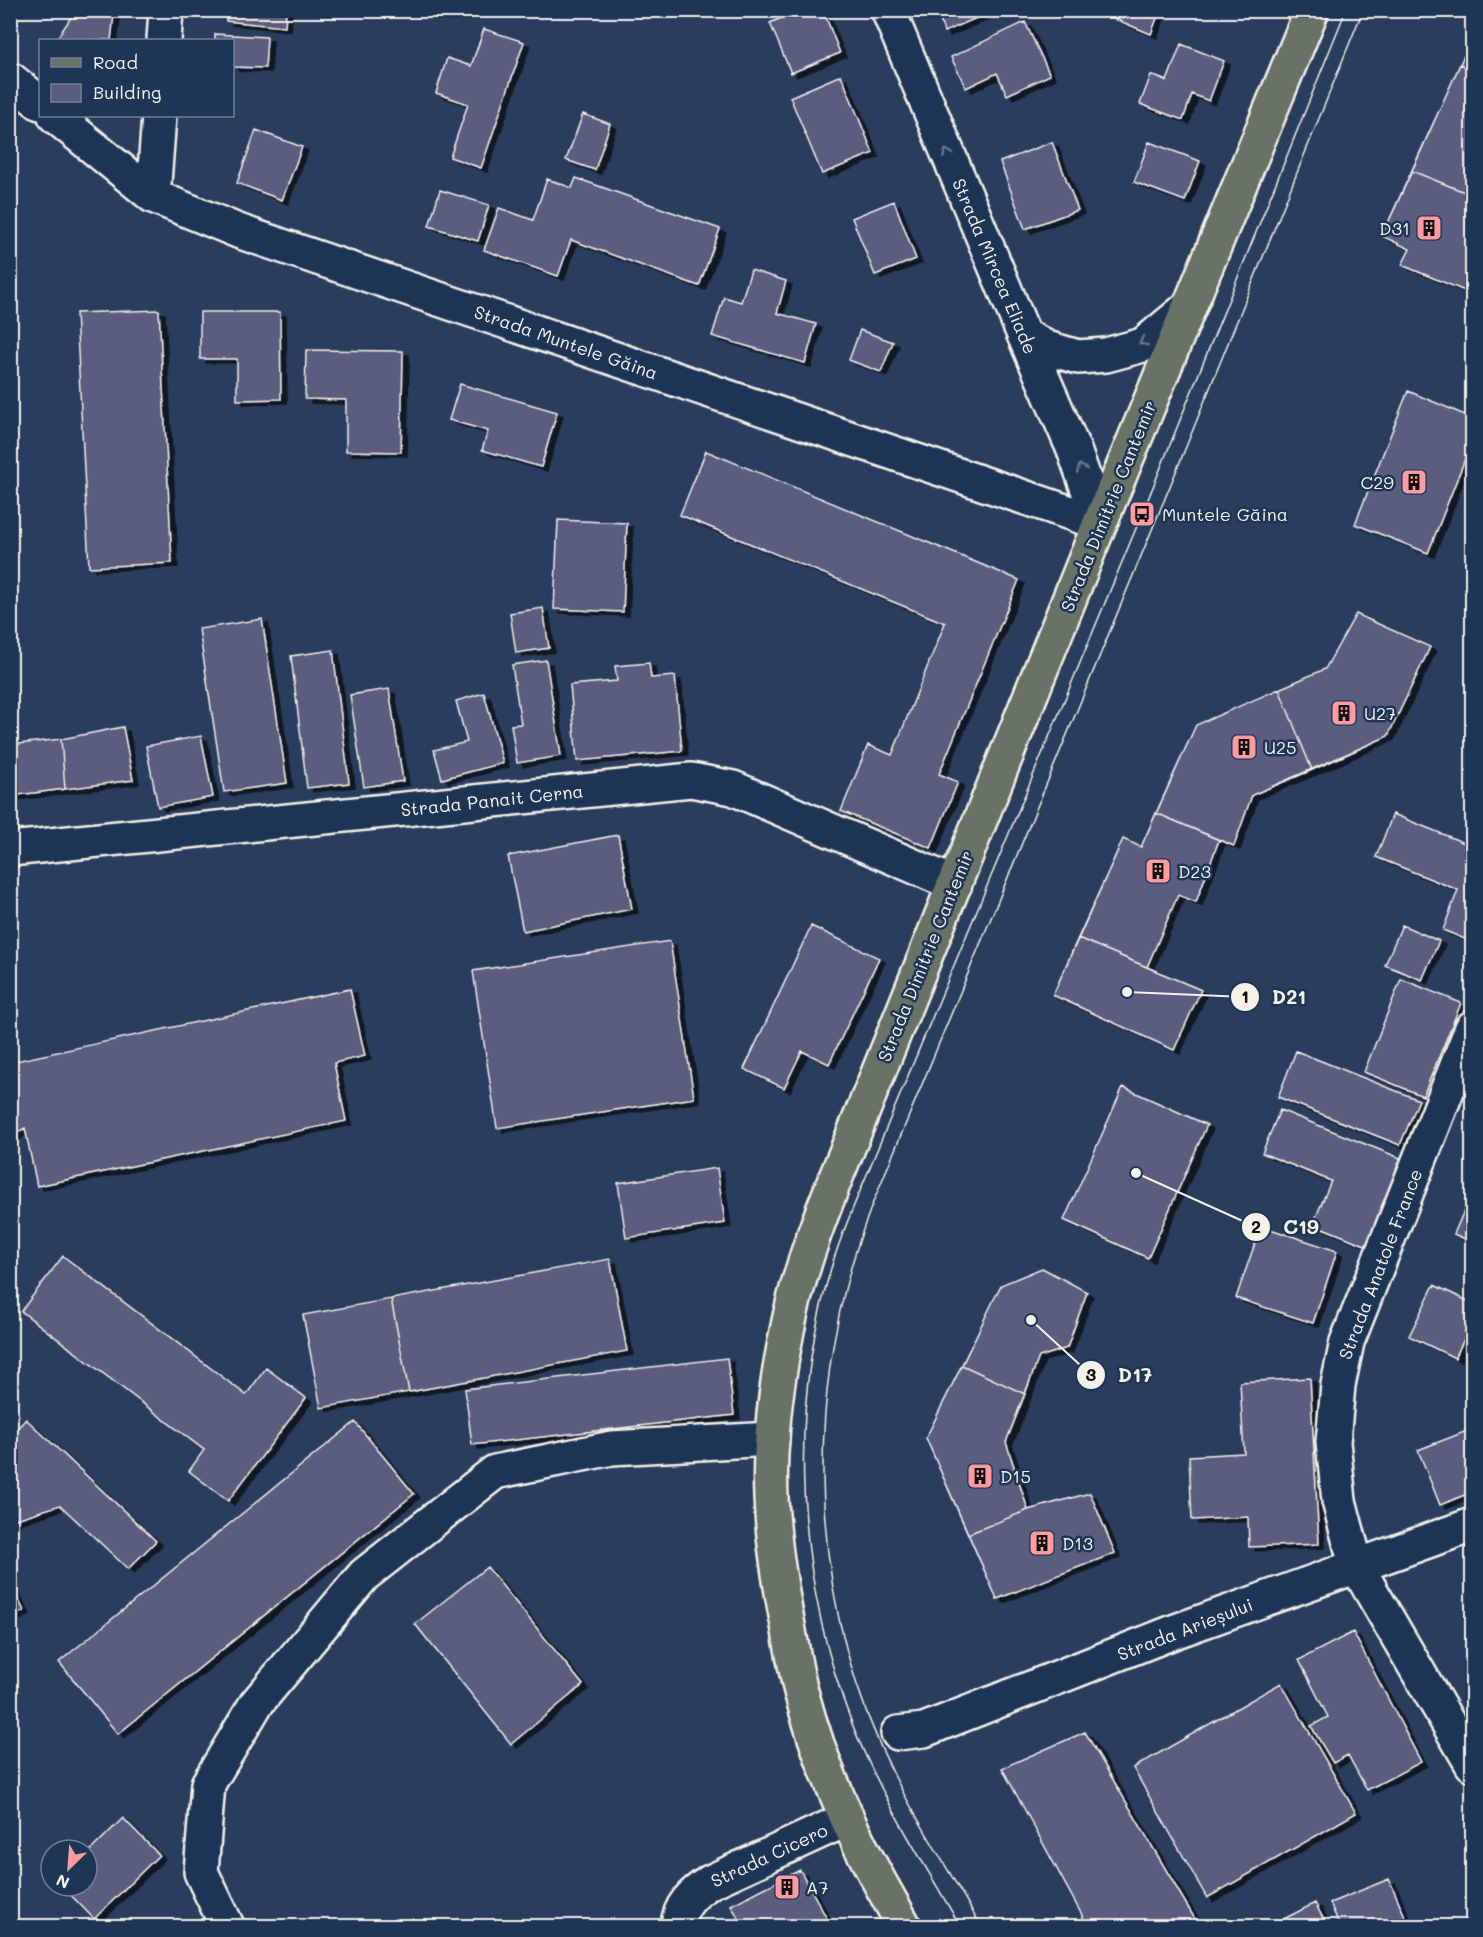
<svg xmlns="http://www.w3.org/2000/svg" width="1483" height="1937" viewBox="0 0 1483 1937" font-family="Mali,sans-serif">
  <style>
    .building { fill: #5a5c80; stroke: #f4f1e8; stroke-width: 1.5; filter: url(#shadow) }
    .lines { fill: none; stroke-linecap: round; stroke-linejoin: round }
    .minor-casing { stroke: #f4f1e8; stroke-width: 38 }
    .major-casing { stroke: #f4f1e8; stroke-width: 38 }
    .minor { stroke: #1d3557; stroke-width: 33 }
    .major { stroke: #697266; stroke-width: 33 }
    .tram { stroke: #f4f1e8; stroke-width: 1.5 }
    .oneway { stroke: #68778a }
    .labels { text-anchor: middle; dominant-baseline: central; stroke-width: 5; stroke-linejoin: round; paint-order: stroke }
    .poi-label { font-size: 18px; fill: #f4f1e8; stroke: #1d3557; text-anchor: start }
    .street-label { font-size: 18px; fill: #f4f1e8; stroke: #1d3557 }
    .leader { fill: none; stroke: #f4f1e8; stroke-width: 2 }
    .callout-dot { fill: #f4f1e8; stroke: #1d3557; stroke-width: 2 }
    .mark-label { font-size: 18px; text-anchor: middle; font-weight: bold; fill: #111 }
    .callout-label { font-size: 20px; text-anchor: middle; font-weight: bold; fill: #f4f1e8; stroke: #1d3557; stroke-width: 5; stroke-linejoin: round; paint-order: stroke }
  </style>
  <defs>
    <filter id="shadow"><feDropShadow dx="6" dy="4" stdDeviation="0" flood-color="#0009"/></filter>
  </defs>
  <rect width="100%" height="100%" fill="#293d5f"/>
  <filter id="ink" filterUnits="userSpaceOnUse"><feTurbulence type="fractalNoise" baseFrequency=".0167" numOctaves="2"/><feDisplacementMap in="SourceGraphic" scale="12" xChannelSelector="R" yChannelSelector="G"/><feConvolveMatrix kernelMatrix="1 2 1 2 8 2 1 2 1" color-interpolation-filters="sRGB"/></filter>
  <g filter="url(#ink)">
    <path class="building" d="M64 10H108L114 14 111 40H56L72 16Z
      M227 10H286L285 27 226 21Z
      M800 10H823L840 53 791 73 770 23Z
      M937 10H995L944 32Z
      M1119 10H1160L1151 34 1115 19Z
      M1025 22 1050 75 1007 95 997 73 966 88 951 57Z
      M484 29 524 42 481 168 450 157 468 104 436 93 447 58 471 66Z
      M215 34 267 37 265 68 232 67V40H215Z
      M1472 38V213L1470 219H1472V294L1402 265 1410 249 1382 236Z
      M1472 38V69L1460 64Z
      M1181 44 1224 61 1209 101 1192 94 1183 120 1140 104 1151 75 1167 81Z
      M1460 64 1472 69V195L1412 171Z
      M841 75 873 153 822 174 790 97Z
      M583 114 610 124 595 170 566 160Z
      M256 130 302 147 282 200 237 183Z
      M1052 142 1078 210 1025 229 1000 162Z
      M1149 142 1200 161 1185 201 1134 182Z
      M1412 171 1472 195V213L1470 219H1472V294L1402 265 1410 249 1382 236Z
      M576 178 720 229 699 286 571 240 558 276 484 250 499 208 533 220 547 179 572 188Z
      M440 190 489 205 478 241 429 226Z
      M894 201 916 259 875 275 852 218Z
      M751 270 786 281 777 313 816 324 805 363 712 336 724 297 741 302Z
      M159 310 172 563 89 567 76 313Z
      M200 312H280L281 399 237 400V359H200Z
      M860 330 893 342 881 372 849 360Z
      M306 350 403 351 401 452 346 451V400L305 399Z
      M460 384 557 412 541 467 482 450 488 431 449 420Z
      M1408 391 1472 418V441L1428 553 1355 524Z
      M706 451 1019 580 939 774 958 782 931 848 841 811 868 745 892 755 945 623 680 515Z
      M558 520 627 523 623 612 554 609Z
      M543 608 549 648 516 653 510 613Z
      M1356 614 1430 647 1388 736 1252 795 1234 846 1219 840 1196 902 1178 895 1147 967 1201 990 1174 1050 1053 995 1123 839 1141 847 1196 725 1325 669Z
      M1356 614 1430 647 1388 736 1312 770 1279 689 1325 669Z
      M262 619 287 783 224 792 199 629Z
      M333 650 349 783 307 788 291 656Z
      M546 660 561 756 517 763 511 725 521 724 512 665Z
      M649 663 651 678 675 676 682 751 577 761 570 685 617 681 615 666Z
      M389 689 403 781 364 787 350 695Z
      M1279 689 1312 770 1252 795 1234 846 1156 813 1196 725Z
      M484 693 503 763 442 779 434 750 467 742 456 701Z
      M123 727 133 780 65 789 61 739Z
      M201 736 213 797 158 807 146 746Z
      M61 739 65 789 10 796V745Z
      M1156 813 1219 840 1196 902 1178 895 1147 967 1078 938 1123 839 1141 847Z
      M1393 814 1472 846V942L1443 930 1458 890 1376 857Z
      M618 835 632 909 523 931 508 856Z
      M1402 925 1439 941 1422 980 1385 965Z
      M811 926 879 958 829 1064 802 1051 784 1088 744 1069Z
      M1078 938 1201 990 1174 1050 1053 995Z
      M670 941 694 1098 497 1128 473 971Z
      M1401 979 1461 1003 1423 1096 1364 1072Z
      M350 989 365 1056 334 1063 346 1121 37 1186 25 1128 10 1137 11 1062Z
      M1296 1051 1419 1100 1400 1145 1278 1097Z
      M1123 1087 1207 1125 1148 1258 1064 1220Z
      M1280 1110 1405 1160 1370 1247 1313 1224 1331 1181 1262 1153Z
      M717 1168 725 1223 626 1238 618 1183Z
      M1472 1192V1242L1454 1234Z
      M1261 1226 1337 1251 1313 1323 1236 1298Z
      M63 1256 246 1395 266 1368 306 1398 228 1501 189 1471 204 1450 21 1311Z
      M610 1259 627 1351 409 1392 391 1299Z
      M1042 1268 1087 1292 1067 1348 1039 1357 1006 1442 1028 1510 1090 1493 1115 1553 997 1599 926 1438 1001 1285Z
      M1042 1268 1087 1292 1067 1348 1039 1357 1025 1394 962 1365 1001 1285Z
      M1434 1285 1472 1303V1322L1455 1358 1409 1336Z
      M391 1299 409 1392 321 1408 303 1315Z
      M727 1358 734 1415 472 1445 465 1389Z
      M962 1365 1025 1394 1006 1442 1028 1510 968 1534 926 1438Z
      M1310 1378 1319 1544 1249 1547 1248 1517 1192 1520 1189 1456 1244 1453 1240 1382Z
      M26 1419 156 1541 128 1569 60 1505 10 1521V1468L19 1465 10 1458V1436Z
      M355 1422 414 1494 118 1734 59 1662Z
      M1472 1429V1492L1440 1505 1418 1450Z
      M1090 1493 1115 1553 997 1599 968 1534 1028 1510Z
      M487 1567 583 1685 511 1744 415 1624Z
      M10 1582 24 1611 10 1617Z
      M1353 1632 1421 1762 1367 1790 1348 1755 1333 1763 1311 1726 1328 1717 1299 1660Z
      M1281 1683 1356 1813 1207 1898 1133 1768Z
      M1085 1732 1199 1926H1088L1002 1768Z
      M123 1818 159 1855 94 1919 62 1886H87V1854Z
      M800 1870 831 1926H743L731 1905Z
      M800 1870 831 1926H743L731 1905Z
      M1389 1879 1409 1926H1340L1330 1903Z
      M1315 1903 1327 1926H1270Z"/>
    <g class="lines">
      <g class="minor-casing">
        <path id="minor" d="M888 10 1024 335 1074 450 1100 523
          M164 40 166 10
          M10 79 40 103
          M55 116 153 196 238 231 1100 523
          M153 196 159 116
          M1024 335 1047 348 1078 357 1106 355 1143 345 1189 307
          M10 849 691 780 733 788 955 884
          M1472 1028 1347 1342 1338 1385 1333 1442 1339 1501 1356 1565 1472 1764
          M898 1733 924 1730 1176 1631 1472 1525
          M227 1926 201 1872 208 1784 256 1704 364 1575 495 1472 612 1448 772 1439
          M678 1926C679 1906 693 1893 710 1882L847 1819"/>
      </g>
      <g class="major-casing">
        <path id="major" d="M904 1926C885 1891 863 1855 847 1818 829 1779 813 1736 802 1695 794 1667 791 1638 785 1610 775 1554 767 1495 772 1439 774 1403 780 1366 787 1331 800 1264 826 1201 852 1138L1100 523 1312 10"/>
      </g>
      <use href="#minor" class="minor"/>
      <use href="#major" class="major"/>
      <path class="tram" d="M960 1926C923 1861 881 1797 853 1726 797 1582 786 1412 833 1262 839 1242 847 1223 855 1203L1142 514 1346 10
        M981 1926C953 1877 921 1828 895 1777 806 1600 801 1389 872 1205L1173 479 1363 10"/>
    </g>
    <defs><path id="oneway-chevron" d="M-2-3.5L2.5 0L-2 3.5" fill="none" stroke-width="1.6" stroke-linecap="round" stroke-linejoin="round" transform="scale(1.5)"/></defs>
    <g class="oneway">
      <use href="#oneway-chevron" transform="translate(947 153) rotate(-113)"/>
      <use href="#oneway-chevron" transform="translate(1143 342) rotate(151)"/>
      <use href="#oneway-chevron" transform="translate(1081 468) rotate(-110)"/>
    </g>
  </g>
  <defs>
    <g id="building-square" transform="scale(1.35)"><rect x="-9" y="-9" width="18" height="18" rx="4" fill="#ff9aa2" stroke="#1d3557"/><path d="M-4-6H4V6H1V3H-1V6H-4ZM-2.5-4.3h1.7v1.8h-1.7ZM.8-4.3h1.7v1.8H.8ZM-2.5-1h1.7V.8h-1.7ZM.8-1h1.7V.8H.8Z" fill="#111"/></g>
    <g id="bus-square" transform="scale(1.35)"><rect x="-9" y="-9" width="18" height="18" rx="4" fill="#ff9aa2" stroke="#1d3557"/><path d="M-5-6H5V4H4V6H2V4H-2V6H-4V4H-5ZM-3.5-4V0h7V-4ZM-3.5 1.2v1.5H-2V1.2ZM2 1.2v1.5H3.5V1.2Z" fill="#111"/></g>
  </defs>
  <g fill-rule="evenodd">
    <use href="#building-square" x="1429" y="228"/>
    <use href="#building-square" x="1414" y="482"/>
    <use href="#bus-square" x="1142" y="514"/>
    <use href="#building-square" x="1344" y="713"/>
    <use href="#building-square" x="1244" y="747"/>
    <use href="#building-square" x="1158" y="871"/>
    <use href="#building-square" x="980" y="1476"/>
    <use href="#building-square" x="1042" y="1543"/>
    <use href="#building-square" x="787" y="1887"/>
  </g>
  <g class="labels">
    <g class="poi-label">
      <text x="1410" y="228" text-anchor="end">D31</text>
      <text x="1394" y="482" text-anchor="end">C29</text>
      <text x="1162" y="514">Muntele Găina</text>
      <text x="1364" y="713">U27</text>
      <text x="1264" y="747">U25</text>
      <text x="1178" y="871">D23</text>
      <text x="1000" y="1476">D15</text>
      <text x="1062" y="1543">D13</text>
      <text x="806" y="1887">A7</text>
    </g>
    <g class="street-label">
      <text transform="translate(995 266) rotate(67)">Strada Mircea Eliade</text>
      <text transform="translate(566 342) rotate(19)">Strada Muntele Găina</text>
      <text transform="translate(1108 506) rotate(-68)">Strada Dimitrie Cantemir</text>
      <text transform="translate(492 800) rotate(-6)">Strada Panait Cerna</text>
      <text transform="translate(925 956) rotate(-68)">Strada Dimitrie Cantemir</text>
      <text transform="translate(1380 1264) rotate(-69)">Strada Anatole France</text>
      <text transform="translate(1185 1629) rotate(-21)">Strada Arieșului</text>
      <text transform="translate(769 1855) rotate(-25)">Strada Cicero</text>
    </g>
  </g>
  <path class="leader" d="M1127 992L1245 997M1136 1173L1256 1227M1031 1320L1091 1375"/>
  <g class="callout-dot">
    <circle cx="1127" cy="992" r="6"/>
    <circle cx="1136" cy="1173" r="6"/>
    <circle cx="1031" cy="1320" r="6"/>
    <circle cx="1245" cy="997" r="15"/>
    <circle cx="1256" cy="1227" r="15"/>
    <circle cx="1091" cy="1375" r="15"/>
  </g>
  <g class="mark-label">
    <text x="1245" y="1003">1</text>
    <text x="1256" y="1233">2</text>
    <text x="1091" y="1381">3</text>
  </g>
  <g class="callout-label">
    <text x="1289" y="1004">D21</text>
    <text x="1301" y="1234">C19</text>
    <text x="1135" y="1382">D17</text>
  </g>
  <rect width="1483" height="1937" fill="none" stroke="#1d3557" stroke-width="36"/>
  <rect x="18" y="18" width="1447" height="1901" fill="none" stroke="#f4f1e8" stroke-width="2" filter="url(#ink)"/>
  <rect x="39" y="39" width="195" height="78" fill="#1d3557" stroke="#738091" stroke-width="1.5"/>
  <rect x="51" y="58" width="30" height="9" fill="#697266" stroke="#738091" stroke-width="1.5"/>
  <text x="93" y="69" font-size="18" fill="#f4f1e8">Road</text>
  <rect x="51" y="84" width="30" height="18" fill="#5a5c80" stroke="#738091" stroke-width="1.5"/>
  <text x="93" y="99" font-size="18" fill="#f4f1e8">Building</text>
  <g transform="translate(69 1868) rotate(205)"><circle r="28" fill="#1d3557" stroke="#738091" stroke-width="1.5"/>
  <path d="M0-4.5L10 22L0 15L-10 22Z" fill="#ff9aa2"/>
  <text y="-9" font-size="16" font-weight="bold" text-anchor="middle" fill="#f4f1e8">N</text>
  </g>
</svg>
